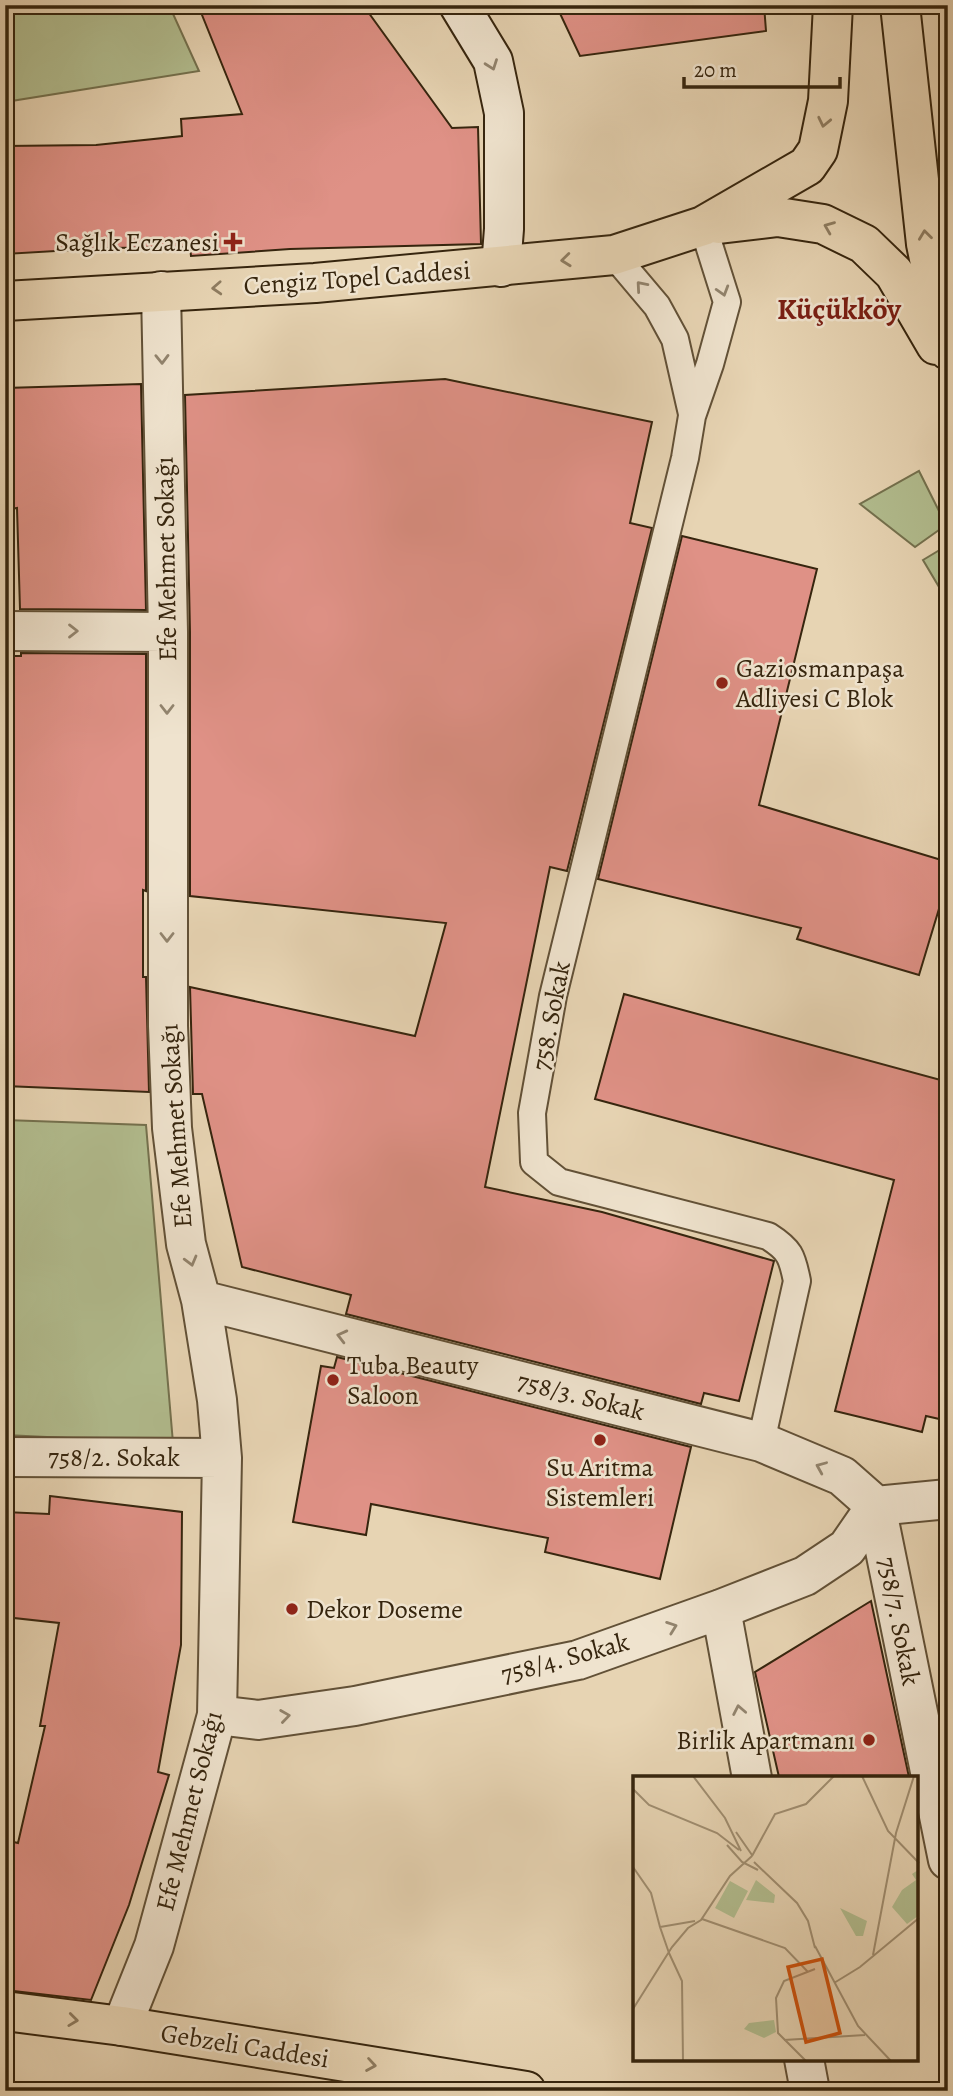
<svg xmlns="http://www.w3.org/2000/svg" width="953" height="2096" viewBox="0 0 953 2096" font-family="Alegreya,serif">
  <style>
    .green { fill: #b2bd8f; stroke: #74714e; stroke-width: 2 }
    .building { fill: #df9186; stroke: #36250e; stroke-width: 2 }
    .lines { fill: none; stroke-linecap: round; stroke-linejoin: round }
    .service-casing { stroke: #625137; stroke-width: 30 }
    .minor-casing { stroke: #625137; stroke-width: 42 }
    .secondary-casing { stroke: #36250e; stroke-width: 42 }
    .primary-casing { stroke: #36250e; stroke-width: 42 }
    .service { stroke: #efe3ce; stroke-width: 26 }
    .minor { stroke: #efe3ce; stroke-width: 38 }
    .secondary { stroke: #efe3ce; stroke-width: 38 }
    .primary { stroke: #e7d4b3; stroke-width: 38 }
    .oneway { stroke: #92846e }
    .oneway2 { stroke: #8e7c60 }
    .poi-dot { fill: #8f2418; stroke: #efe3ce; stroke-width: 2.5 }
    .labels { text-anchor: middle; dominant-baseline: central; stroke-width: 5; stroke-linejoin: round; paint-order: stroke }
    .poi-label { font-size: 26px; fill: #36250e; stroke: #efe3ce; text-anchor: start }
    .street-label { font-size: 26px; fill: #36250e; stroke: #efe3ce }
    .quarter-label { font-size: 30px; font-weight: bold; fill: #7a1f14; stroke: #efe3ce }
    .inset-road { fill: none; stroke: #a08e71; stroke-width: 2 }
    .view { fill: #cd510c; fill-opacity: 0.15; stroke: #cd510c; stroke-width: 3.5 }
    .inset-edge { fill: none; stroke: #36250e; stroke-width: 3.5 }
  </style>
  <rect width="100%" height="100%" fill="#e7d4b3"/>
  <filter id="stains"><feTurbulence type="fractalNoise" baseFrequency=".00286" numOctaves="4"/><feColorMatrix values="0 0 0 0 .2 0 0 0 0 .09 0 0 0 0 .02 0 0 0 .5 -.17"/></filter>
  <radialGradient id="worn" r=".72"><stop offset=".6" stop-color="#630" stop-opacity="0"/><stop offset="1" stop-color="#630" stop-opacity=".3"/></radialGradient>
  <path class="green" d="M43 5H169L199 71 5 102V17Z
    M919 471 946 525 915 547 860 504Z
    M948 545V602L923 560Z
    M5 1120 146 1125 173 1443 5 1435Z"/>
  <path class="building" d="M198 5H363L452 128 478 127 481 244 290 249 191 256 190 247 107 248 5 254V146L96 145 182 136 181 119 242 114Z
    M556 5H764L766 31 580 56Z
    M445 379 652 422 630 523 652 528 567 871 550 867 485 1187 602 1212 774 1261 739 1401 704 1393 701 1404 346 1314 351 1295 242 1267 202 1094H193L190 987 415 1036 446 923 190 896V632L185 395Z
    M141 384 146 610 20 609 17 508 5 510V388Z
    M682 536 817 569 759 805 948 862V879L919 975 797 939 801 928 598 879Z
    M21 653 146 654V891L143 890V977H146L149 1092 5 1086V656H21Z
    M624 994 948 1082V1421L926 1416 922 1432 835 1411 894 1180 595 1099Z
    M337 1357 691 1447 660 1579 545 1552 548 1538 371 1504 366 1535 293 1522 321 1366 334 1368Z
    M50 1496 182 1512 181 1645 158 1772 169 1775 129 1905 91 2000 5 1990V1840L18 1843 45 1726H40L59 1623 5 1617V1512L49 1514Z
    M871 1601 909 1777H779L755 1672Z"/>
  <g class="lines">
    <g class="service-casing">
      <path id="service" d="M703 226 727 302 710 364 692 416 685 458 553 996 532 1113 534 1162 559 1182 768 1236C790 1250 792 1256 797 1281L761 1442
        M614 255 657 306 675 339 692 414"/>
    </g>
    <g class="minor-casing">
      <path id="minor" d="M5 631 168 632
        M201 1300 761 1442 842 1476 876 1506 948 1499
        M5 1457 222 1458
        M876 1506 948 1860
        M721 1609 752 1778
        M217 1715 258 1720 355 1706 578 1660 721 1609 805 1576 847 1548 876 1506
        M122 2026 154 1946 217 1715 222 1458 217 1400 201 1300 186 1244 172 1128 168 1026V632L161 291
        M804 2059 810 2091"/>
    </g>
    <g class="secondary-casing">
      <path id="secondary" d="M459 5 493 61 504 113V229L501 267"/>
    </g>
    <g class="primary-casing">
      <path id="primary" d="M900 5 926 244 948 350
        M719 224 778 217 823 224 864 244 894 273 936 345
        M5 301 315 283 614 255 703 226 807 166 818 150 828 101 833 5
        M5 2011 122 2026 526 2091"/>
    </g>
    <use href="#service" class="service"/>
    <use href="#minor" class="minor"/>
    <use href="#secondary" class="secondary"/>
    <use href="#primary" class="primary"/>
  </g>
  <defs><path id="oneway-chevron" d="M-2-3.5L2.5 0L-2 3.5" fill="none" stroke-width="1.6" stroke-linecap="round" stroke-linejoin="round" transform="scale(1.75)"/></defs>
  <g class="oneway">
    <use href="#oneway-chevron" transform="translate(492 65) rotate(70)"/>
    <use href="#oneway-chevron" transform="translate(641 286) rotate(-131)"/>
    <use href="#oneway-chevron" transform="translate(723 291) rotate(73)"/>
    <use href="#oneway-chevron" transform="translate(162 359) rotate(89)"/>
    <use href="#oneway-chevron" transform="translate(73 631)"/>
    <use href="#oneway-chevron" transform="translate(167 709) rotate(90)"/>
    <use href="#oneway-chevron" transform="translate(167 937) rotate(90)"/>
    <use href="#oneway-chevron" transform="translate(191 1261) rotate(75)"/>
    <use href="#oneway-chevron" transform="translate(342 1336) rotate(-166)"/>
    <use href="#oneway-chevron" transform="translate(821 1467) rotate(-157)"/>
    <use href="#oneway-chevron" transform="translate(672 1627) rotate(-20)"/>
    <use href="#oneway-chevron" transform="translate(739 1710) rotate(-101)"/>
    <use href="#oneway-chevron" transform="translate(285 1716) rotate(-8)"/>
  </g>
  <g class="oneway2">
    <use href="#oneway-chevron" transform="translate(824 122) rotate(102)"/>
    <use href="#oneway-chevron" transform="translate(829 227) rotate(-158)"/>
    <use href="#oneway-chevron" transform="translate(925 235) rotate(-97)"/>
    <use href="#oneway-chevron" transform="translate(566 260) rotate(174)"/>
    <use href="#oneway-chevron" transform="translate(217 288) rotate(177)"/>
    <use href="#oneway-chevron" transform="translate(73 2020) rotate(7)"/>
    <use href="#oneway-chevron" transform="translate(371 2065) rotate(9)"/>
  </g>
  <g class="poi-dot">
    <path d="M229.5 231.5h7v7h7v7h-7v7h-7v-7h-7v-7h7z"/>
    <circle cx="722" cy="683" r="7"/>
    <circle cx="333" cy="1380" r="7"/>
    <circle cx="600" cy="1440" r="7"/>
    <circle cx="292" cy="1609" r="7"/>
    <circle cx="869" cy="1740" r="7"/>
  </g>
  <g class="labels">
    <g class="poi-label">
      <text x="219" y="242" text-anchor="end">Sağlık Eczanesi</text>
      <text x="736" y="668">Gaziosmanpaşa<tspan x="736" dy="30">Adliyesi C Blok</tspan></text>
      <text x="347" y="1365">Tuba Beauty<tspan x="347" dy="30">Saloon</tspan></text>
      <text x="600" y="1467" text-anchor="middle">Su Aritma<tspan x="600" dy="30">Sistemleri</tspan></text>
      <text x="306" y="1609">Dekor Doseme</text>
      <text x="855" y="1740" text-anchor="end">Birlik Apartmanı</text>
    </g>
    <g class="street-label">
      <text transform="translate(357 278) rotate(-4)">Cengiz Topel Caddesi</text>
      <text transform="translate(166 559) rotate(-91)">Efe Mehmet Sokağı</text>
      <text transform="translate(551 1016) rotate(-79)">758. Sokak</text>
      <text transform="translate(176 1126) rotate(-94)">Efe Mehmet Sokağı</text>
      <text transform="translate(581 1396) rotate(14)">758/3. Sokak</text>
      <text x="114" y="1457">758/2. Sokak</text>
      <text transform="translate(899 1621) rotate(79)">758/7. Sokak</text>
      <text transform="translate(565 1658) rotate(-15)">758/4. Sokak</text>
      <text transform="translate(189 1811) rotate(-76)">Efe Mehmet Sokağı</text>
      <text transform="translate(245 2046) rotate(9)">Gebzeli Caddesi</text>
    </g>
    <g class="quarter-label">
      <text x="839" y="309">Küçükköy</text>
    </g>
  </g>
  <g transform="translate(633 1776)">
    <rect width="285" height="285" fill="#e7d4b3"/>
    <path d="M285 94V140L274 148 259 131 269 114 283 104 279 98ZM123 104 142 119 141 127 113 124ZM97 105 115 115 101 142 82 132ZM207 132 234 145 230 160H223ZM141 244 143 256 131 262 111 253 116 247Z" fill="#b2bd8f"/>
    <path class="inset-road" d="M60 0 92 42 108 75M229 0 255 55 286 87M0 13 16 29 84 57 106 74M103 56 119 79M94 69 109 86 125 94M119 80 142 38 173 28 201 0M121 86 164 127 175 145 182 172M0 91 18 117 27 151M69 143 152 172 175 196M182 170 225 250 258 285M36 177 49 205 50 285M36 177 27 151 62 145M240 179 263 57 281 0M201 207 227 191 286 142M0 233 39 171 55 152 68 144 97 100 119 80M151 264 232 259M173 285 145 257 143 222 151 205 182 193"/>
    <path class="view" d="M189 183 207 257 173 266 155 191Z"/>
    <rect width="285" height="285" class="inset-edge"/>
  </g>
  <rect width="953" height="2096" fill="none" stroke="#e7d4b3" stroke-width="28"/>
  <rect x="7" y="7" width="939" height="2082" fill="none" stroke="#36250e" stroke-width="3.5"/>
  <rect x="14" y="14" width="925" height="2068" fill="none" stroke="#36250e" stroke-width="2"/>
  <path d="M684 77v10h156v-10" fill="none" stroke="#36250e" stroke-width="3.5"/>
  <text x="694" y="77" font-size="21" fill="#36250e" stroke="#efe3ce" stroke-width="5" paint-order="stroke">20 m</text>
  <rect width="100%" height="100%" filter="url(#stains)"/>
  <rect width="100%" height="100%" fill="url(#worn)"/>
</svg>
